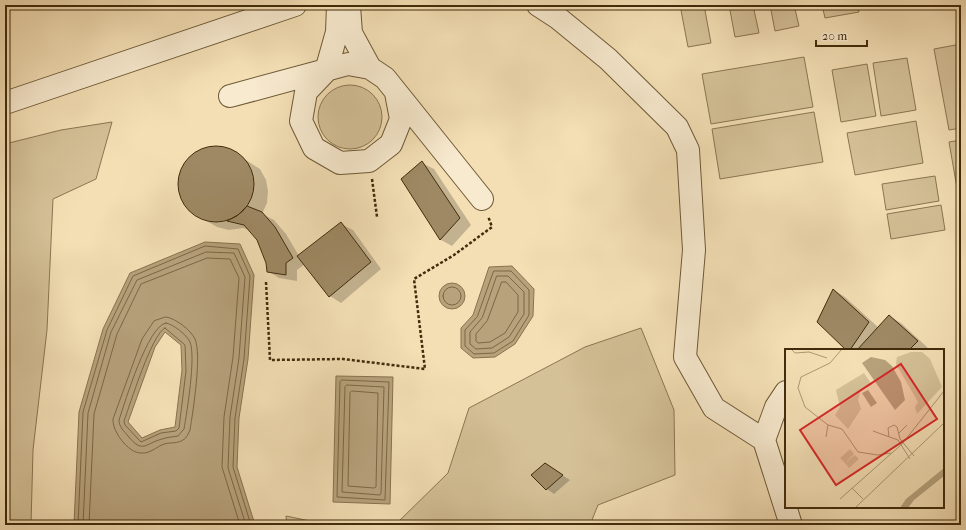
<svg xmlns="http://www.w3.org/2000/svg" width="966" height="530" viewBox="0 0 966 530" font-family="'IM FELL French Canon',serif">
  <style>
    .green { fill: #d5c198; stroke: #8a7652 }
    .water { fill: #b7a27c; stroke: #87734f; fill-rule: evenodd }
    .shadow { fill: #0003 }
    .lines { fill: none; stroke-linecap: round; stroke-linejoin: round }
    .shore { stroke: #7c6744; stroke-width: 1 }
    .building { fill: #9e8964; stroke: #402c0c }
    .minor-casing { stroke: #6d5936; stroke-width: 24 }
    .path { stroke: #402c0c; stroke-width: 2.5; stroke-dasharray: 3 2; stroke-linecap: butt }
    .minor { stroke: #f8eacf; stroke-width: 22 }
    .inset-road { fill: none; stroke: #ac9771; stroke-width: 1 }
    .view { fill: #d62828; fill-opacity: 0.15; stroke: #d62828; stroke-width: 2 }
    .inset-edge { fill: none; stroke: #402c0c; stroke-width: 2 }
  </style>
  <rect width="100%" height="100%" fill="#f4dfb5"/>
  <filter id="stains"><feTurbulence type="fractalNoise" baseFrequency=".005" numOctaves="4"/><feColorMatrix values="0 0 0 0 .2 0 0 0 0 .09 0 0 0 0 .02 0 0 0 .5 -.17"/></filter>
  <radialGradient id="worn" r=".72"><stop offset=".6" stop-color="#630" stop-opacity="0"/><stop offset="1" stop-color="#630" stop-opacity=".3"/></radialGradient>
  <path class="green" d="M680 5H704L711 43 688 47Z
    M729 5H753L759 33 735 37Z
    M770 5H794L799 26 775 31Z
    M822 5H857L859 12 825 18Z
    M961 44V128L949 130 934 49Z
    M804 57 813 107 711 124 702 74Z
    M907 58 916 110 881 116 873 63Z
    M867 64 876 116 841 122 832 70Z
    M318 117a32 32 0 1 1 64 0a32 32 0 1 1-64 0Z
    M814 112 823 162 720 179 712 129Z
    M916 121 923 163 855 175 847 133Z
    M112 122 96 179 53 199 47 330 33 450 31 525H5V144L61 130Z
    M961 140V211L949 142Z
    M935 176 939 201 886 210 882 184Z
    M941 205 945 230 891 239 887 214Z
    M641 328 674 410 675 475 598 505 590 525H395L448 473 469 408 585 347Z
    M286 516 329 525H287Z"/>
  <path class="water" d="M205 242 240 244 254 275 248 359 239 418 237 467 255 525H74L79 412 103 329 130 273ZM165 332 181 345 182 370 175 427 160 430 142 438 128 422 155 347Z
    M512 266 534 289 533 316 515 344 495 357 473 358 461 348V328L473 315 489 267Z
    M439 296a13 13 0 1 1 26 0a13 13 0 1 1-26 0Z
    M336 376 393 377 390 504 333 502Z"/>
  <path class="shadow" d="M212 147 224 148 235 153 260 169 266 180 268 191 267 203 262 214 274 220 286 234 299 256 341 224 353 230 381 269 341 303 330 296 305 264 297 270V281L279 278 268 271 267 263 258 240 249 230 243 228 229 230 217 227 191 212 183 202 179 190V177L183 166 191 156 201 150Z
    M422 163 434 169 471 225 452 246 441 240 402 179Z
    M834 290 845 297 879 328 889 316 901 323 928 348 927 350H848Z
    M545 464 570 480 554 494 547 489Z"/>
  <g class="lines">
    <path class="shore" d="M494 271H511L529 290V315L513 341 494 353 474 354 465 346V330L477 317Z
      M497 276H508L524 292V314L509 337 492 348 476 349 470 344V332L482 318Z
      M502 282H506L518 295V312L505 333 490 342 478 343 476 341V334L487 321Z
      M443 296a9 9 0 1 1 18 0a9 9 0 1 1-18 0Z
      M166 317C175 318 191 330 195 339 202 355 193 411 190 430 188 434 187 438 183 440 177 444 171 442 164 444 156 447 150 454 141 453 128 453 112 431 113 419L142 339 154 321Z
      M166 323C173 324 187 335 190 342 196 357 187 411 184 429L178 436C173 437 167 437 162 439 144 444 143 454 128 436 124 431 119 427 119 420 125 402 148 325 166 323Z
      M165 328 185 345 186 371 179 428 176 431 161 433 141 442 125 425 124 421C130 405 152 333 165 328Z
      M342 380 389 382 385 500 337 497 340 382Z
      M347 385 384 387 381 493 380 495 342 492 345 387Z
      M352 391 378 393 376 487 374 488 348 486 350 393Z
      M78 525 83 412 107 330 133 276 205 246 238 249 250 276 244 359 235 418 233 467 251 525
      M83 525 88 413 111 332 137 280 206 252 234 253 245 277 239 358 230 417 228 468 246 525
      M89 525 94 414 117 334 141 284 207 258 230 259 239 278 233 357 224 417 222 467 240 525"/>
  </g>
  <path class="building" d="M178 184a38 38 0 1 1 76 0a38 38 0 1 1-76 0Z
    M422 161 460 218 440 240 401 179Z
    M247 206 262 212 275 227 293 258 286 263V275L267 272 266 263 257 240 244 225 227 221 238 215Z
    M341 222 371 262 329 297 297 256Z
    M833 289 869 322 850 350H846L817 322Z
    M889 315 918 341 909 350H857Z
    M545 463 563 475 546 490 531 475Z"/>
  <g class="lines">
    <g class="minor-casing">
      <path id="minor" d="M338 5 337 32 326 71 306 92 301 121 314 148 340 163 369 161 391 144 401 119 396 93
        M538 5 558 18 608 59 677 127 688 150 694 250 685 357 714 408 764 440
        M349 6 351 33 370 68 385 78 482 199
        M230 96 348 64 370 68
        M5 103 295 5
        M786 392 776 407 764 440 791 525"/>
    </g>
    <path class="path" d="M372 179 377 217
      M266 282 270 360 343 359 425 369 414 279 454 255 492 227 488 216"/>
    <use href="#minor" class="minor"/>
  </g>
  <g transform="translate(785 349)">
    <rect width="159" height="159" fill="#f4dfb5"/>
    <path d="M126 3H137L145 10 157 38 132 65 130 58 133 53 111 15 112 8ZM79 24 87 36 76 41 73 51 76 60 63 80 50 66 55 58 51 41ZM65 100 69 105 60 114 55 109ZM70 106 74 110 64 119 60 114Z" fill="#d5c198"/>
    <path d="M86 8 100 11 107 17 116 33 120 51 110 61 77 14ZM83 41 92 54 86 58 77 44ZM159 119V127L129 151 123 159H115L121 150Z" fill="#b7a27c"/>
    <path class="inset-road" d="M6 0 10 4 24 3 42 9M43 76 57 80 73 103 93 106 106 104M88 82 113 91 125 110M113 85 122 76M41 88 43 76 20 58 13 39 16 28 45 14 57 0M104 88 103 79 109 76 112 78 115 90 129 107M67 139 78 150M55 150 117 95 159 42M70 159 159 74"/>
    <path class="view" d="M116 15 152 70 51 136 15 81Z"/>
    <rect width="159" height="159" class="inset-edge"/>
  </g>
  <rect width="966" height="530" fill="none" stroke="#f4dfb5" stroke-width="20"/>
  <rect x="6" y="6" width="954" height="518" fill="none" stroke="#402c0c" stroke-width="2"/>
  <rect x="10" y="10" width="946" height="510" fill="none" stroke="#402c0c"/>
  <path d="M816 40v6h51v-6" fill="none" stroke="#402c0c" stroke-width="2"/>
  <text x="822" y="40" font-size="12" fill="#402c0c" stroke="#f8eacf" stroke-width="3" paint-order="stroke">20 m</text>
  <rect width="100%" height="100%" filter="url(#stains)"/>
  <rect width="100%" height="100%" fill="url(#worn)"/>
</svg>
